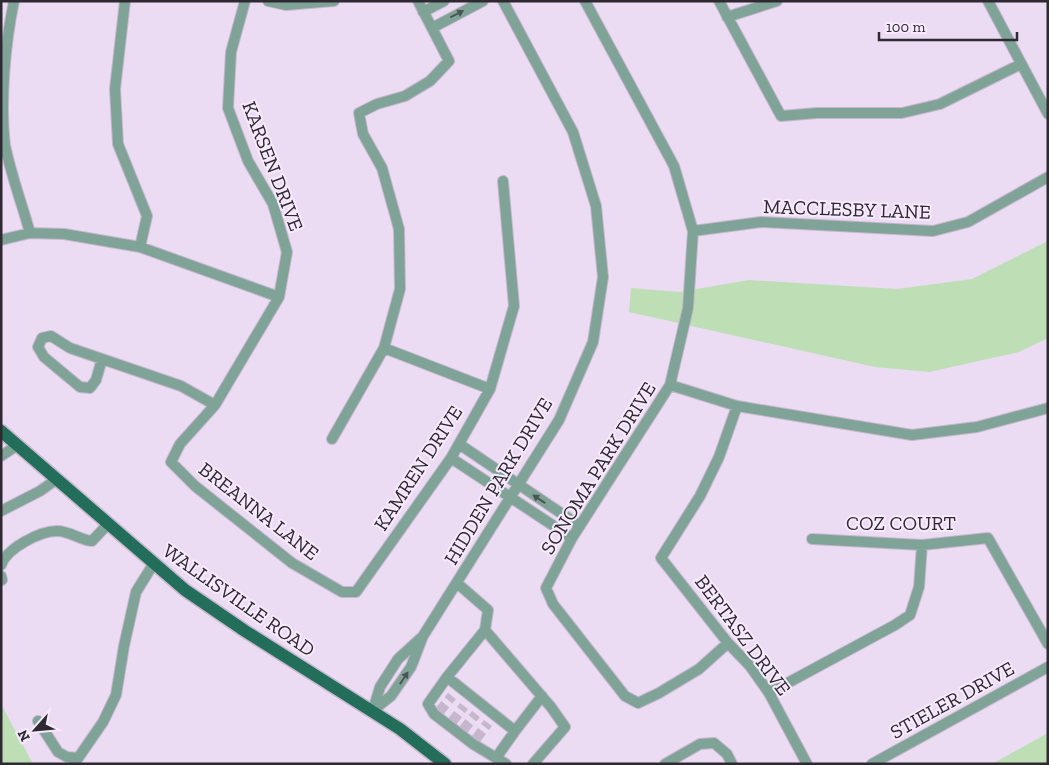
<svg xmlns="http://www.w3.org/2000/svg" width="1049" height="765" viewBox="0 0 1049 765" font-family="'Zilla Slab',serif">
  <style>
    .green { fill: #bedfb6 }
    .lines { fill: none; stroke-linecap: round; stroke-linejoin: round }
    .minor-tunnel { stroke: #c5b7cc; stroke-width: 10; stroke-dasharray: 10 5; stroke-linecap: butt }
    .minor-casing { stroke: #c5b7cc; stroke-width: 12 }
    .major-casing { stroke: #c5b7cc; stroke-width: 15 }
    .minor { stroke: #80a398; stroke-width: 10 }
    .major { stroke: #236d5b; stroke-width: 12 }
    .oneway { fill: #4b5456 }
    .labels { text-anchor: middle; dominant-baseline: central; stroke-width: 4; stroke-linejoin: round; paint-order: stroke }
    .street-label { font-size: 20px; fill: #2f2932; stroke: #f7eafd }
  </style>
  <rect width="100%" height="100%" fill="#ebdbf3"/>
  <path class="green" d="M1048 241V338L1019 352 929 372 875 367 629 312 631 288 679 292 749 280 897 289 972 279Z
    M1 704 33 764H1Z
    M1048 733V764H992Z"/>
  <g class="lines">
    <path class="minor-tunnel" d="M439 712 452 696
      M452 722 464 706
      M463 730 476 714
      M476 739 488 723"/>
    <g class="minor-casing">
      <path id="minor" d="M14 1C5 44 0 102 5 145 11 175 22 204 30 233
        M125 1 115 89 118 144 147 216 140 247
        M245 1 231 52 228 108 248 161 273 204 287 252 279 297 215 405 180 444 171 462 195 486 292 563 342 592H356L451 458 490 389 514 306 503 181
        M268 1 286 5 334 1
        M585 1 674 166 693 231 688 308 670 385 572 538 546 588 553 604 625 696 638 703 659 693 699 669 728 643
        M719 1 781 116 817 113H902L940 104 1021 64
        M988 1 1048 114
        M423 12 444 1
        M727 17 777 1
        M432 28 483 1
        M693 231 761 222 933 231 968 222 1048 177
        M1 240 30 233 64 234 140 247 279 297
        M384 348 490 389
        M102 359 96 380 90 388 80 387 44 357 38 347 42 338 51 336 70 348 181 386 215 405
        M670 385 737 406 912 435 977 427 1048 408
        M737 406 719 457 700 496 661 558 728 643 750 666 769 693 807 764
        M332 439 384 348 400 289 399 229 382 168 363 134 359 113 377 104 405 96 430 81 449 61 418 1
        M459 444 580 526
        M1 456 18 445
        M451 458 572 538
        M1 511 40 491 57 479
        M812 539 922 545 988 538 1048 644
        M1 565C7 548 40 531 57 531 70 531 80 540 92 541L108 524
        M1 576 2 580
        M457 583 488 610 485 630 551 707 565 727 533 764
        M485 630 447 677 428 704 434 714 473 744 506 764
        M447 677 515 731 542 696
        M769 693 895 625 910 615 919 587 922 545
        M373 710 380 687 398 659 421 638
        M372 711 391 696 411 667 423 636 559 420 593 342 603 277 596 206 573 132 503 1
        M38 721 58 752 67 757 78 758
        M496 758 515 731
        M74 764 103 722 116 695 124 646 136 592 154 563
        M665 764 700 744 714 743 727 754 732 764
        M872 764 1048 667"/>
    </g>
    <g class="major-casing">
      <path id="major" d="M1 431 185 590 245 631 400 729 445 764"/>
    </g>
    <use href="#minor" class="minor"/>
    <use href="#major" class="major"/>
  </g>
  <defs><path id="oneway-solid" d="M-6-.8H1V-3.2L6.5 0L1 3.2V.8H-6Z" transform="scale(1.25)"/></defs>
  <g class="oneway">
    <use href="#oneway-solid" transform="translate(457 14) rotate(-27)"/>
    <use href="#oneway-solid" transform="translate(539 499) rotate(-146)"/>
    <use href="#oneway-solid" transform="translate(404 678) rotate(-56)"/>
  </g>
  <g class="labels">
    <g class="street-label">
      <text transform="translate(273 166) rotate(69)">KARSEN DRIVE</text>
      <text transform="translate(847 209) rotate(2)">MACCLESBY LANE</text>
      <text transform="translate(418 468) rotate(-57)">KAMREN DRIVE</text>
      <text transform="translate(598 468) rotate(-58)">SONOMA PARK DRIVE</text>
      <text transform="translate(498 481) rotate(-59)">HIDDEN PARK DRIVE</text>
      <text transform="translate(259 511) rotate(38)">BREANNA LANE</text>
      <text x="901" y="523">COZ COURT</text>
      <text transform="translate(239 600) rotate(35)">WALLISVILLE ROAD</text>
      <text transform="translate(743 635) rotate(53)">BERTASZ DRIVE</text>
      <text transform="translate(952 700) rotate(-29)">STIELER DRIVE</text>
    </g>
  </g>
  <rect width="1049" height="765" fill="none" stroke="#2f2932" stroke-width="5"/>
  <g transform="translate(35 730) rotate(243)" stroke="#f7eafd" stroke-width="4" paint-order="stroke">
  <path d="M0-4L9 19L0 12L-9 19Z" fill="#2f2932"/>
  <text y="-8" font-size="14" font-weight="bold" text-anchor="middle" fill="#2f2932">N</text>
  </g>
  <path d="M879 32v8h138v-8" fill="none" stroke="#2f2932" stroke-width="2.5"/>
  <text x="886" y="32" font-size="15" fill="#2f2932" stroke="#f7eafd" stroke-width="4" paint-order="stroke">100 m</text>
</svg>
